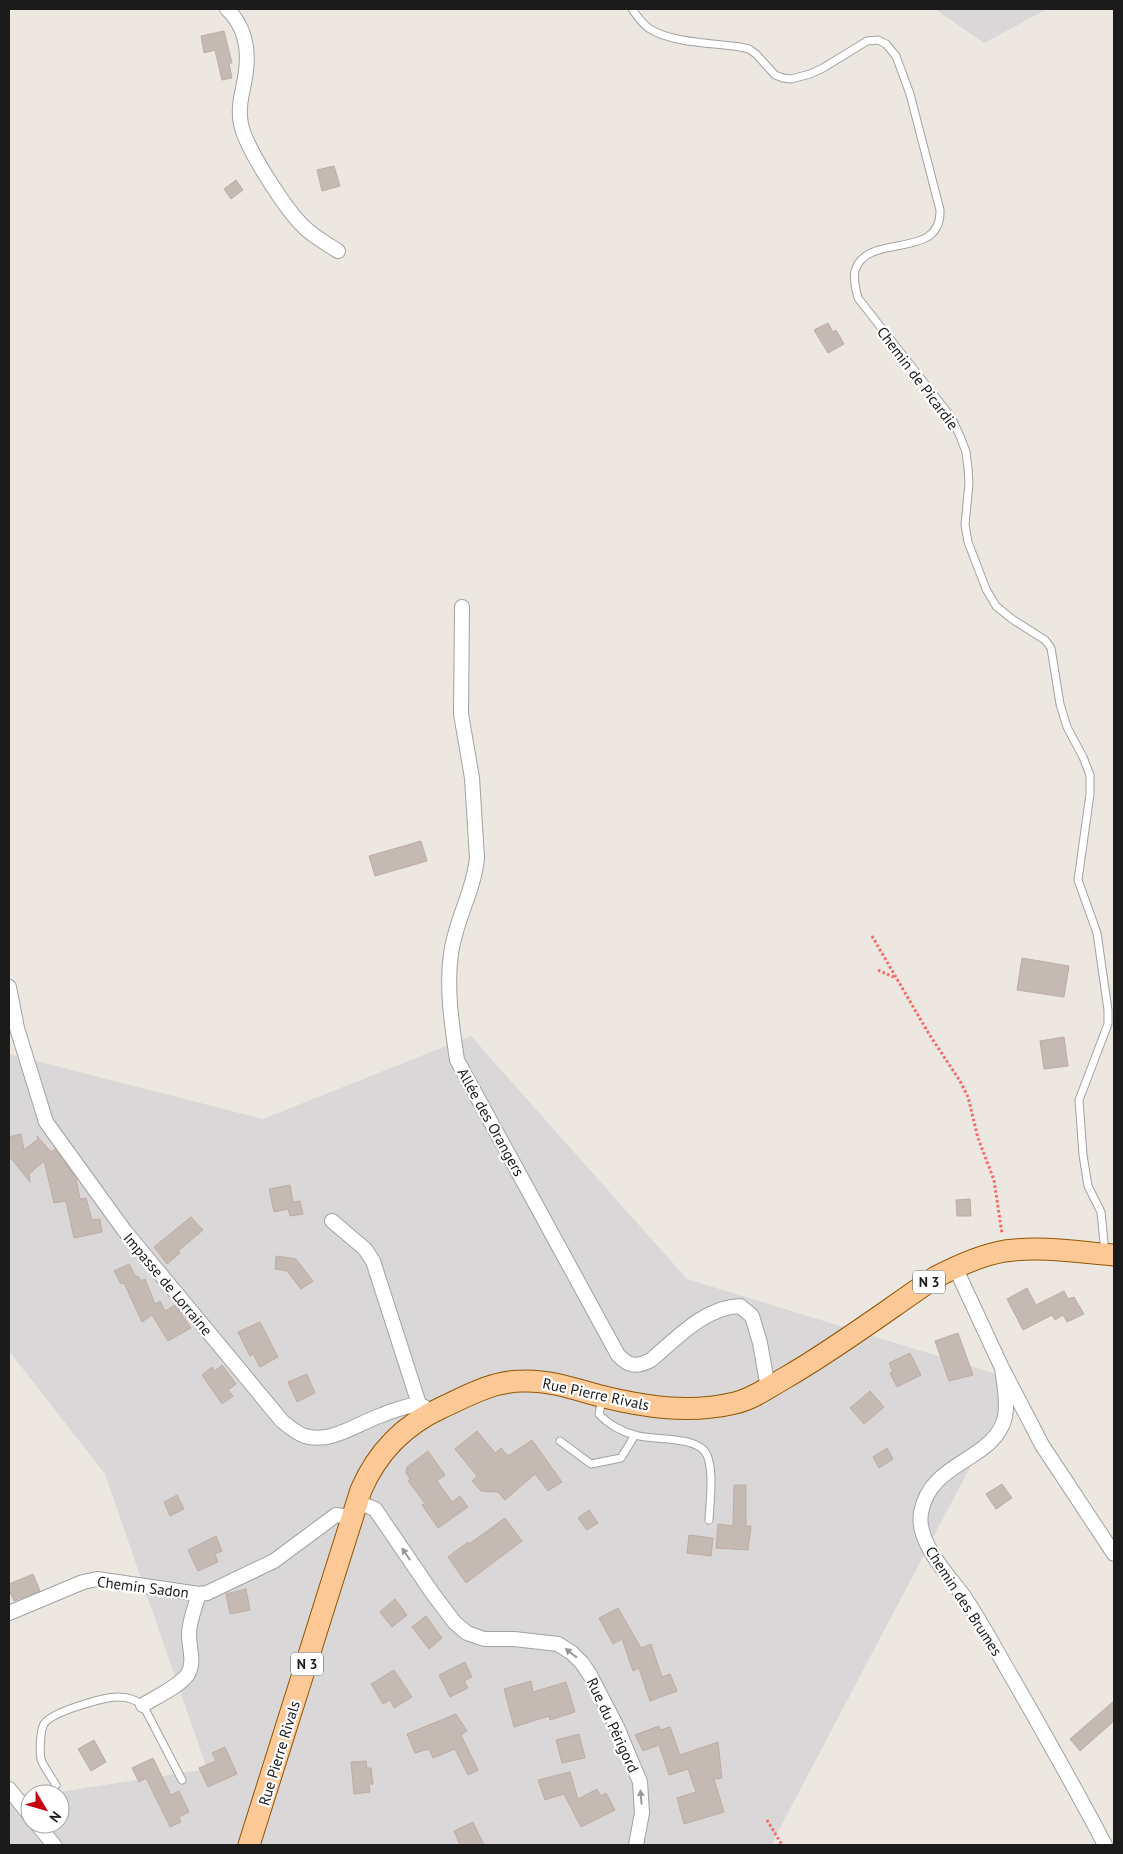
<svg xmlns="http://www.w3.org/2000/svg" width="1123" height="1854" viewBox="0 0 1123 1854" font-family="'PT Sans',sans-serif">
  <style>
    .residential { fill: #d9d7d8 }
    .building { fill: #c4b9b3; stroke: #beaca2 }
    .lines { fill: none; stroke-linecap: round; stroke-linejoin: round }
    .lane-casing { stroke: #a2a2a2; stroke-width: 9 }
    .street-casing { stroke: #a2a2a2; stroke-width: 16 }
    .primary-casing { stroke: #915600; stroke-width: 23 }
    .path { stroke: #f96864; stroke-width: 3; stroke-dasharray: 2.5 2.5; stroke-linecap: butt }
    .lane { stroke: #fff; stroke-width: 7 }
    .street { stroke: #fff; stroke-width: 14 }
    .primary { stroke: #fbc896; stroke-width: 21 }
    .oneway { fill: #989898 }
    .labels { text-anchor: middle; dominant-baseline: central; stroke-width: 4.5; stroke-linejoin: round; paint-order: stroke }
    .shield { fill: #fff; stroke: #5f5f5f; stroke-width: 1 }
    .shield-label { font-size: 14px; font-weight: bold; fill: #1b1b1b }
    .street-label { font-size: 15px; fill: #1b1b1b; stroke: #fff }
  </style>
  <rect width="100%" height="100%" fill="#ece7e0"/>
  <path class="residential" d="M935 9H1047L984 43Z
    M471 1036 687 1279 1016 1380 771 1845H9V1800L30 1797V1824H60V1794H47L207 1769 105 1474 9 1351V1054L263 1119Z"/>
  <path class="building" d="M224 31 232 63H229L232 78 222 80 215 50 204 53 201 36Z
    M334 166 340 186 322 191 317 170Z
    M236 180 243 190 231 199 224 189Z
    M828 323 833 332 836 330 844 344 828 353 814 330Z
    M421 841 427 861 375 876 369 856Z
    M1022 958 1069 966 1064 997 1017 990Z
    M1064 1037 1068 1066 1044 1069 1040 1041Z
    M21 1134 24 1150 38 1139 37 1136 51 1152 55 1149 76 1178 80 1199 86 1198 92 1220 100 1219 102 1232 74 1238 66 1201 54 1203 44 1161 29 1174 30 1182 9 1156V1137Z
    M290 1185 293 1202 300 1201 303 1214 290 1216 288 1209 274 1212 269 1189Z
    M970 1199 971 1216H957L956 1200Z
    M191 1217 203 1230 178 1251 180 1253 167 1264 154 1247Z
    M276 1256 296 1259 313 1281 301 1289 287 1271 275 1269Z
    M129 1264 136 1277 138 1276 141 1281 145 1279 155 1304 160 1301 165 1311 175 1305 191 1328 168 1341 152 1315 142 1322 124 1283 121 1284 114 1271Z
    M1027 1288 1036 1305 1064 1291 1068 1299 1074 1297 1084 1314 1067 1322 1063 1315 1055 1320 1052 1315 1023 1330 1007 1299Z
    M260 1322 278 1357 260 1367 253 1354 250 1356 238 1332Z
    M958 1333 973 1375 949 1381 935 1341Z
    M910 1353 921 1375 897 1387 890 1373 893 1372 889 1363Z
    M222 1365 236 1384 228 1390 233 1396 222 1404 202 1375 212 1367 215 1371Z
    M307 1374 315 1393 297 1402 288 1382Z
    M870 1391 884 1407 864 1424 850 1408Z
    M477 1431 495 1453 501 1448 508 1456 532 1440 562 1482 548 1491 535 1474 505 1500 498 1492 481 1491 472 1481 477 1476 455 1449Z
    M887 1448 893 1459 879 1468 873 1457Z
    M428 1451 445 1475 437 1481 452 1502 460 1496 468 1507 438 1528 422 1505 425 1503 408 1481 410 1479 406 1473 407 1467Z
    M1002 1484 1012 1498 996 1509 986 1494Z
    M734 1485H746V1526H751L748 1550 716 1548 718 1524 733 1526Z
    M177 1495 184 1509 170 1516 164 1502Z
    M589 1510 598 1523 587 1530 578 1518Z
    M505 1518 522 1541 466 1583 448 1557 468 1542 469 1544Z
    M689 1535 713 1538 711 1556 687 1553Z
    M216 1536 222 1551 215 1554 218 1562 198 1571 188 1550Z
    M33 1574 40 1591 14 1601 9 1590V1584Z
    M246 1589 250 1610 230 1614 226 1594Z
    M395 1599 407 1615 392 1627 380 1612Z
    M618 1608 641 1648 651 1644 662 1677 670 1674 677 1691 650 1701 639 1668 633 1671 622 1639 613 1644 599 1618Z
    M426 1616 442 1638 429 1649 412 1627Z
    M465 1662 472 1677 464 1681 468 1688 450 1697 439 1675Z
    M394 1670 412 1697 394 1708 390 1700 383 1704 371 1684Z
    M531 1681 533 1692 566 1682 575 1712 550 1720 549 1716 514 1727 504 1689Z
    M1114 1701V1721L1080 1751 1070 1739Z
    M456 1714 467 1731 461 1735 478 1770 468 1775 455 1749 433 1758 429 1749 415 1753 407 1734Z
    M659 1726 660 1730 670 1727 680 1755 718 1742 722 1778 714 1779 724 1812 684 1824 677 1798 696 1792 688 1769 669 1775 659 1745 643 1751 635 1735Z
    M579 1734 585 1758 562 1763 556 1740Z
    M94 1740 106 1762 91 1771 78 1749Z
    M225 1747 237 1774 208 1787 199 1768 216 1761 212 1753Z
    M153 1758 171 1795 179 1791 189 1812 179 1817 181 1822 170 1827 146 1778 139 1782 132 1768Z
    M366 1761 367 1768H371L373 1784H369L370 1792 354 1794 351 1762Z
    M570 1772 578 1799 597 1789 601 1796 606 1793 615 1810 581 1827 564 1794 545 1800 538 1780Z
    M473 1822 484 1845H460L454 1831Z"/>
  <g class="lines">
    <g class="lane-casing">
      <path id="lane" d="M632 9C637 16 642 24 650 29 672 43 714 43 740 47L749 49 756 54 775 75 783 78 791 79 810 74 823 68 867 41 878 40 886 44 896 56 910 94 940 210C942 262 866 231 855 271 853 280 856 290 858 298L951 417 960 436 966 452 968 468 969 483 965 525 968 542 986 589 996 606 1012 619 1045 640 1051 648 1060 704 1067 727 1083 757 1090 775V794L1078 880 1097 933 1108 1010V1024L1079 1100 1083 1155 1088 1186 1101 1212 1105 1253
        M602 1400 599 1414C608 1424 622 1432 635 1435 653 1441 698 1435 707 1455 714 1472 710 1501 709 1520
        M560 1441 591 1464 621 1458 635 1435
        M56 1785C52 1778 46 1770 42 1762 39 1756 40 1731 44 1724 51 1712 104 1697 118 1697 129 1697 135 1700 143 1705L182 1780"/>
    </g>
    <g class="street-casing">
      <path id="street" d="M227 9C244 25 249 48 246 71 244 89 237 105 241 124 245 147 286 210 304 227 314 237 326 243 338 251
        M462 607 461 714 472 778 477 858C474 891 455 921 451 954 446 989 452 1026 457 1060L618 1355C629 1367 637 1367 651 1360 677 1338 705 1307 740 1306L752 1316 760 1343 768 1388
        M9 987 17 1028 46 1122 124 1230 282 1421C289 1427 296 1433 305 1436 331 1444 358 1423 382 1415 394 1410 407 1406 419 1404L433 1412
        M332 1221 365 1249 373 1261 419 1404
        M955 1267 1002 1368 1042 1445 1114 1554
        M1002 1368C1004 1383 1008 1401 1005 1417 994 1462 930 1460 921 1513 916 1541 947 1574 963 1595 983 1624 999 1656 1017 1686 1047 1739 1077 1791 1105 1845
        M357 1502 375 1509 433 1594 455 1623 467 1633 484 1639H514L558 1644 572 1653 582 1663 590 1675 617 1727 640 1782 642 1813 636 1845
        M9 1613 83 1582 97 1579 199 1594 207 1593 274 1561 336 1515 352 1517
        M143 1705C156 1697 180 1686 188 1674 195 1661 189 1648 189 1635 189 1621 195 1607 199 1594
        M9 1789 30 1815
        M37 1824 54 1845"/>
    </g>
    <g class="primary-casing">
      <path id="primary" d="M249 1845 361 1490C377 1453 404 1425 441 1408 467 1396 493 1381 523 1381 549 1380 575 1389 600 1396 645 1407 689 1414 735 1403 753 1399 769 1387 785 1378 837 1348 886 1311 936 1277 957 1266 981 1255 1005 1251 1041 1246 1078 1252 1114 1255"/>
    </g>
    <path class="path" d="M872 936 929 1034 960 1081 968 1097 978 1138 994 1180 1002 1234
      M878 970 896 978
      M767 1820 782 1845"/>
    <use href="#lane" class="lane"/>
    <use href="#street" class="street"/>
    <use href="#primary" class="primary"/>
  </g>
  <defs><path id="oneway-solid" d="M-6-.8H1V-3.2L6.5 0L1 3.2V.8H-6Z" transform="scale(1.25)"/></defs>
  <g class="oneway">
    <use href="#oneway-solid" transform="translate(406 1554) rotate(-124)"/>
    <use href="#oneway-solid" transform="translate(571 1653) rotate(-142)"/>
    <use href="#oneway-solid" transform="translate(641 1797) rotate(-95)"/>
  </g>
  <g class="labels">
    <g class="shield">
      <rect x="913" y="1270.5" width="32" height="23" rx="4"/>
      <rect x="291" y="1652.5" width="32" height="23" rx="4"/>
    </g>
    <g class="shield-label">
      <text x="929" y="1282">N 3</text>
      <text x="307" y="1664">N 3</text>
    </g>
    <g class="street-label">
      <text transform="translate(918 378) rotate(53)">Chemin de Picardie</text>
      <text transform="translate(491 1122) rotate(61)">Allée des Orangers</text>
      <text transform="translate(168 1284) rotate(50)">Impasse de Lorraine</text>
      <text transform="translate(596 1394) rotate(12)">Rue Pierre Rivals</text>
      <text transform="translate(143 1587) rotate(7)">Chemin Sadon</text>
      <text transform="translate(964 1601) rotate(57)">Chemin des Brumes</text>
      <text transform="translate(613 1725) rotate(65)">Rue du Périgord</text>
      <text transform="translate(279 1753) rotate(-73)">Rue Pierre Rivals</text>
    </g>
  </g>
  <rect width="1123" height="1854" fill="none" stroke="#1b1b1b" stroke-width="20"/>
  <g transform="translate(45 1809) rotate(128)"><circle r="24" fill="#ffffff" stroke="#a4a4a4"/>
  <path d="M0-4L9 19L0 12L-9 19Z" fill="#c5010f"/>
  <text y="-8" font-size="14" font-weight="bold" text-anchor="middle" fill="#1b1b1b">N</text>
  </g>
</svg>
